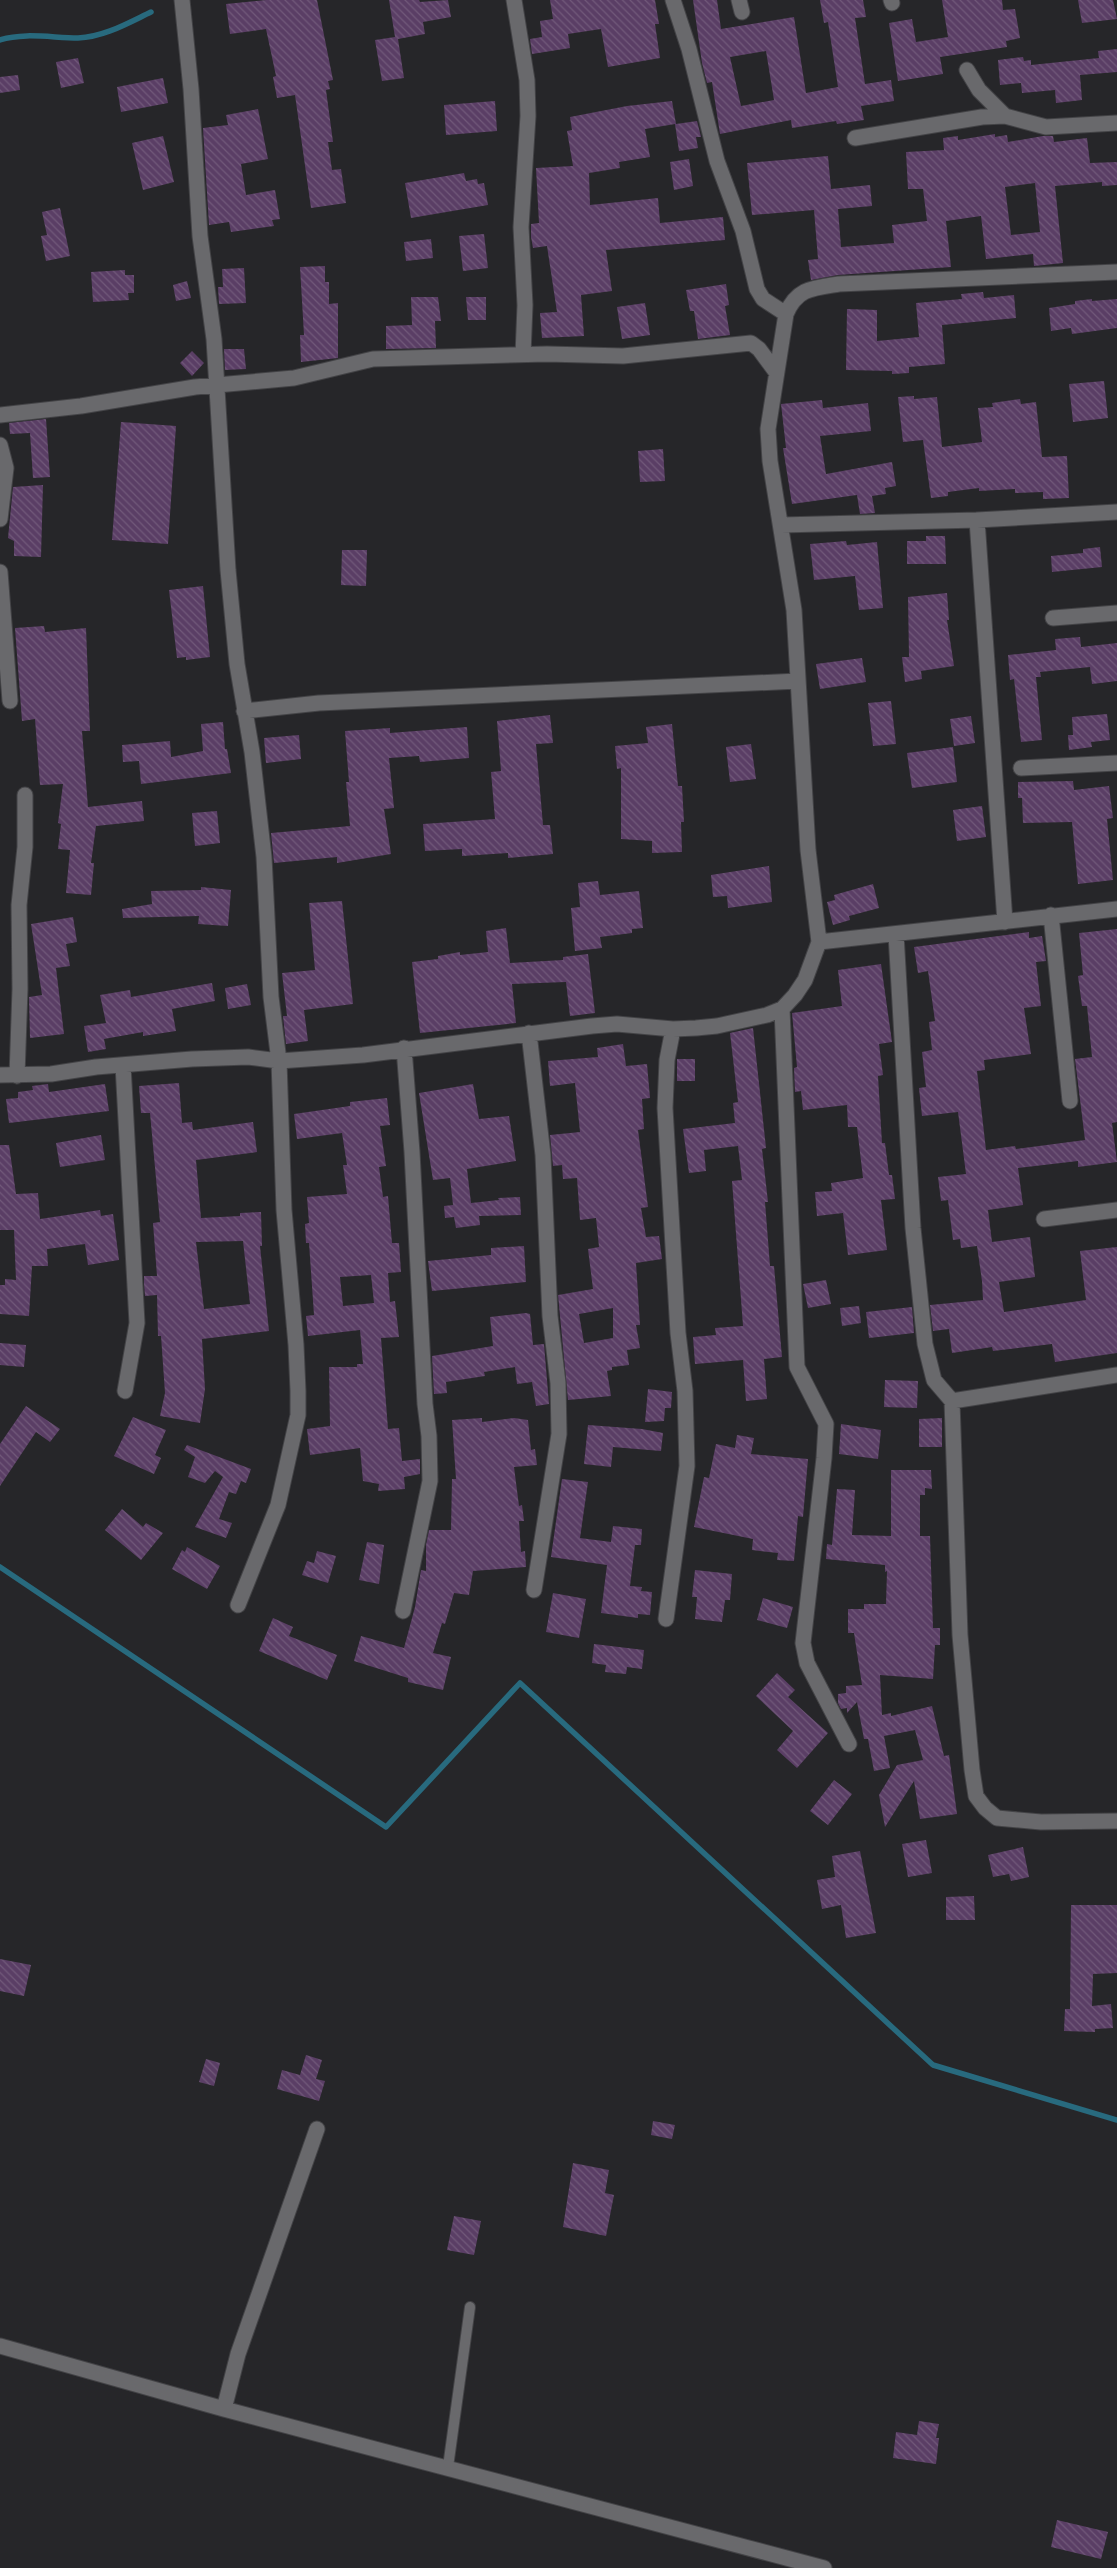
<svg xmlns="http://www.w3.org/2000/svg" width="1117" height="2568" viewBox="0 0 1117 2568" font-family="'Libre Baskerville',serif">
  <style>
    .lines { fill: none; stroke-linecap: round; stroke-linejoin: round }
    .stream { stroke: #286a7e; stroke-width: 5.5 }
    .building { fill: url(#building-back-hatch); fill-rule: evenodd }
    .lane-casing { stroke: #434346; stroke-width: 12 }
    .street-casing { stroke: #434346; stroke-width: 17 }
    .lane { stroke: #69696c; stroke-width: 10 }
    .street { stroke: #69696c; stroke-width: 15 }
  </style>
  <defs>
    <pattern id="building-back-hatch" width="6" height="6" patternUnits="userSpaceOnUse" patternTransform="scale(1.25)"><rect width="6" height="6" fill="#5a3e65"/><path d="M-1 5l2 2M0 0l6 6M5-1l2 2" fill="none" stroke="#71597a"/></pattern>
  </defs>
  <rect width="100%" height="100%" fill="#262629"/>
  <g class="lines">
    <path class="stream" d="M0 40C24 32 53 38 78 38 104 37 128 23 151 12
      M0 1567 386 1827 520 1683 933 2065 1117 2120"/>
  </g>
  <path class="building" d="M266 0H317L333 80 328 81 330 89 326 90 333 142H328L332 170 341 169 346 203 311 208 295 95 277 98 273 77 276 76 266 29 230 34 226 4Z
    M389 0H419L420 2 448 0 451 17 423 22 425 34 398 39 404 78 382 81 375 40 395 37Z
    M550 0H655L659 24H655L660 58 608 67 601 29 568 34 570 48 532 54 530 39 542 37 540 21 553 19Z
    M693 0H717L721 29 794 17 806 93 838 87 828 22 824 23 820 0H863L866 17 855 18 865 84 891 80 894 101 861 106 864 120 837 124 836 121 792 128 791 120 720 134 712 82 707 83 702 63ZM766 51 774 100 741 106 730 57Z
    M942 0H1002L1003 10 1015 9 1020 38 1006 41 1007 47 940 57 943 74 898 81 889 23 912 19 916 42 948 37Z
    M1078 0H1113L1117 19 1082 23Z
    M1117 49V72L1080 75 1082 100 1056 103 1055 90 1022 93 1021 83 1000 85 998 60 1023 57 1024 61 1031 60V65L1099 58 1098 51Z
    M78 58 84 83 61 88 56 62Z
    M18 75 20 90 0 93V77Z
    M163 78 168 103 121 112 117 87Z
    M495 101 497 131 446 135 444 105Z
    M672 101 676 124 697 121 701 137H696L698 148 679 151 675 124 645 129 650 157 619 162 620 168 589 173 590 205 658 198 660 223 723 217 725 240 606 250 612 291 581 295 584 336 542 338 540 313 557 312 547 246 533 248 531 237V224L539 223 536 168 573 166 567 131 572 130 570 117 627 106Z
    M258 109 268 159 241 164 246 195 275 190 280 219 272 220 274 226 231 232 229 222 209 225 203 128 228 125 226 115Z
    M995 134V137L1007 135 1008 142 1043 136H1053L1054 142 1087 138 1090 163 1117 162V185L1102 186V182L1055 186 1063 263 1034 266 1033 254 986 259 981 216 946 221 951 267 838 275 811 280 808 260 818 259 814 210 752 215 747 163 828 156 831 189 870 185 872 206 838 209 841 247 894 243 892 225 927 221 923 189H908L906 152 944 150 943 138 958 136V140ZM1035 183 1040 232 1011 235 1005 187Z
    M163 136 174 182 143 190 132 143Z
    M689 159 693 186 674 190 670 162Z
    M464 173 466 181 477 179 478 184 484 183 488 205 411 218 405 183Z
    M60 208 70 256 46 261 41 236 47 235 42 212Z
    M484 234 488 268 463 271 459 236Z
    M431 239 433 258 406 261 404 242Z
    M325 266V282H329V304L338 303V358L301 362 300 335H304L300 267Z
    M244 268 246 303 219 304 218 287H223L222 269Z
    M125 270V275H134V293H128L129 300 93 302 91 272Z
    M187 281 191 298 176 301 173 285Z
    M726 284 729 305 725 306 730 335 698 339 694 311H690L686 290Z
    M983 292 984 298 1014 295 1016 318 942 325 945 364 909 367V373L892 374V371L846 370 847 309 877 310V341L919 337 916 303 962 299 961 294Z
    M411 297H438L441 321H435L436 348 386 349V326L412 325Z
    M466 297H486V320H468Z
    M1092 299V301L1117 299V328L1072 334 1071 328 1051 331 1049 308 1075 304V301Z
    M645 303 650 335 622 339 617 307Z
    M224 349H244L246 369 225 370Z
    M192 351 204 363 192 376 180 363Z
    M1104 381 1108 418 1073 422 1069 384Z
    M914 396V399L937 397 942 447 982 442 978 408 993 407 992 403 1020 399 1021 404 1036 402 1042 457 1067 456 1069 498 1043 499V492L1015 493V489L979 491V488L948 492V496L931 498 923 440 903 442 898 397Z
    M822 400 823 408 868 403 871 431 820 436 826 474 892 462 896 486 885 488 886 494 872 496 875 513 860 514 857 495 792 504 783 448H786L781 404Z
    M46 419 50 477 33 478 30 433 10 434 9 423Z
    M121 422 176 426 168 544 112 540Z
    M663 449 665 481 640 482 638 451Z
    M43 485 41 557 14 556V541L8 538 13 487Z
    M926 536H945L946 564H907V541H926Z
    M846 541 847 545 877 542 883 608 859 610 855 576 814 580 810 544Z
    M1100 547 1102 567 1052 572 1051 556 1083 553V549Z
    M342 550H367L366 586 341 585Z
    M203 586 210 657 186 660V657L177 658 169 590Z
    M947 593 949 620H947L954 666 921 671 922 679 905 682 902 657H909L908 597Z
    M44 626 45 632 86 628 90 731H82L88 807 142 801 144 821 96 826 91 863H94L91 895 66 893 70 850 58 849 61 824 58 823 63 784 40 785 35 719 22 721 15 628Z
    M1080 637 1081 647 1117 643V681L1092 684 1090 667 1040 672 1041 677H1036L1042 740 1021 742 1014 679 1010 680 1008 655 1056 650 1055 639Z
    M862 658 866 682 820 689 816 664Z
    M891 701 896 744 873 746 868 703Z
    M1107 714 1110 740 1091 742 1092 747 1069 750 1068 735H1073L1072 717Z
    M550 715 553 743 536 744 543 825H550L553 854 508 858V853L462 856V849L425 851 423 824 495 819 491 772 501 771 497 721Z
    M971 716 975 743 954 746 950 719Z
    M223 722 225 749H227L231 773 141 784 139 761 123 762 122 745 170 741 171 757 203 751 201 724Z
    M672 724 678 786H682L684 822H681L682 852 652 853V841L621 839V768L617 769 615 746 648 743 646 727Z
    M467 727 469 758 420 762 419 756 389 758 394 808 384 809 391 854 337 863V857L274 863 271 833 350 826 346 782H349L345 731 390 728V733Z
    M299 735 301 759 266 763 264 738Z
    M751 744 756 779 730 782 726 747Z
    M953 747 957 782 912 788 907 753Z
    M1073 781 1074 790 1109 786 1113 818 1107 819 1113 880 1078 884 1072 822 1023 823 1022 798H1018V782Z
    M982 806 986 837 957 841 953 810Z
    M217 811 220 843 195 846 192 813Z
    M769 866 772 902 728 908 727 896 713 897 711 875Z
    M598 881 600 895 639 891 643 928 632 929V933L600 937 602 948 575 951 571 908 580 907 578 883Z
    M873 884 879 908 849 916 850 920 833 925 827 902 835 900 834 895Z
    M201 887 231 890 228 926 198 924 199 916 123 918 122 909 152 904 151 891 201 890Z
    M342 901 353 1004 304 1010 308 1041 286 1044 283 1016H287L282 973 315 970 309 903Z
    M73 917 77 942 66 944 70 966 56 968 64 1034 30 1038 29 997 42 995 31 924Z
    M506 928 510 963 563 960V957L588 954 595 1013 570 1016 566 982 512 984 516 1023 420 1033 412 962 438 959V956L460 952V955L488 952 486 931Z
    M1117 929V1122L1112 1123 1117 1162 1078 1167V1161L1018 1168 1023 1205 988 1210 992 1242 1030 1237 1035 1277 999 1282 1004 1312 1086 1300 1080 1251 1117 1247V1353L1055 1362 1052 1344 993 1351 992 1347 952 1353 949 1329 933 1331 930 1305 983 1300 982 1281 977 1246 961 1248 960 1239 953 1240 948 1200 941 1201 938 1177 966 1174 958 1112 922 1116 919 1088 926 1087 922 1052 932 1050 929 1022 935 1021 928 971 918 973 914 947 1029 932V938L1042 936 1046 961 1036 962 1041 1006 1024 1008 1031 1054 984 1060 985 1070 977 1071 986 1150 1015 1146 1016 1149 1085 1140 1075 1059 1092 1057 1087 1006H1082L1078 976 1083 975 1079 933Z
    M881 964 892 1042 879 1044 883 1075 878 1076 882 1143H885L889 1175H892L895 1199 881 1200 887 1250 848 1255 843 1213 817 1216 815 1192 832 1191 831 1183 863 1178 857 1127H848L847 1105 803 1110 801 1091 795 1092 794 1068 797 1067 792 1013 842 1006 838 970Z
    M212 983 215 1001 172 1009 176 1031 143 1036V1032L104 1039 106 1049 88 1052 84 1026 106 1023 100 995 130 990 131 997Z
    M247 984 251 1005 228 1009 225 988Z
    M753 1028 766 1148 762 1149 768 1202H765L770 1266H774L782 1357 764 1359 767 1399 746 1401 743 1360 695 1364 693 1337 716 1335 715 1328 743 1326 732 1181 742 1180 738 1146 704 1150 706 1171 689 1173 683 1129 735 1123 733 1103 738 1102 730 1033Z
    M623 1044 626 1066 647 1064 650 1098 642 1099 644 1129 638 1130 648 1207 641 1208 646 1237 659 1236 662 1259 636 1263 640 1325H636L640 1348 627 1350 629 1365 612 1367V1370L607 1371 611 1396 568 1400 558 1295 593 1289 588 1249 599 1247 596 1218 580 1220 577 1178 563 1179 562 1165 553 1166 550 1135 580 1132 575 1083 550 1086 548 1061 598 1057 597 1048ZM613 1308V1338L584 1343 579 1314Z
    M677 1059H695V1081H677Z
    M179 1083 182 1123 192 1122 193 1130 253 1122 257 1152 196 1160 201 1218 240 1216V1213L261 1212 262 1246H260L269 1331 202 1339 205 1389 200 1423 160 1416 165 1393 161 1336H158L157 1295 145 1296 144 1284V1276H157L153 1223 160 1222 150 1113H141L139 1086ZM243 1241 250 1304 204 1309 196 1242Z
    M48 1084 49 1092 105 1084 109 1111 9 1123 6 1099 18 1098V1092L33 1090 32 1086Z
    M473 1084 479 1119 509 1116 516 1161 467 1169 471 1203 499 1200 498 1198 520 1197 521 1215 479 1216 480 1225 456 1228 454 1217 445 1218 444 1206 453 1205 450 1178 433 1180 419 1093Z
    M387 1098 390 1125 380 1126 386 1166 379 1167 383 1197 388 1196 392 1243H399L401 1272 388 1273 390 1302 395 1301 399 1337 381 1338 388 1429 399 1428 402 1461 420 1459V1474L404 1477 405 1489 378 1491 379 1484 363 1481 360 1448 310 1455 307 1429 330 1426 329 1367H357V1364H363L360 1330 308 1336 306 1316 314 1315 309 1243H306L305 1224 309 1223 307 1197 347 1194 343 1165H347L342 1133 297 1139 294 1114 350 1106V1102ZM371 1275 374 1303 343 1306 340 1277Z
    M101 1135 105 1160 60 1167 56 1143Z
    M0 1145H9L16 1194 38 1193 40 1219 100 1210 101 1216 113 1214 119 1260 88 1265 85 1244 47 1249 48 1266H32L29 1316 0 1314V1285H5V1279L16 1280 14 1230H0Z
    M524 1246 526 1282 432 1291 428 1261 491 1255V1248Z
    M826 1280 831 1304 808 1308 803 1284Z
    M859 1306 861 1323 842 1326 840 1308Z
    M912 1307 914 1333 869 1338 866 1312Z
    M526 1313 530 1314 533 1345 544 1344 549 1404 536 1406 532 1382 517 1384 515 1367 484 1372 485 1376 446 1382 447 1393 434 1394 432 1356 493 1346 490 1317Z
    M0 1343 26 1345 24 1367 0 1365Z
    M885 1380 918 1381 917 1408 884 1407Z
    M648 1389 672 1392 671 1408H665L664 1421 645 1422Z
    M26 1406 60 1429 50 1442 36 1432 0 1486V1444Z
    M133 1417 166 1430 155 1455 161 1458 154 1474 114 1456Z
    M482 1418V1422L514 1418 528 1420 531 1450 535 1449 537 1465 514 1467 519 1506 522 1505 524 1521H519L521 1552 525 1551 526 1567 473 1571 469 1595 454 1593 445 1624 442 1623 433 1653 451 1657 443 1690 408 1682V1678L354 1661 361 1636 404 1648 415 1607 421 1570 426 1571V1545L429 1530H451L452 1479H456L452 1420Z
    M942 1418V1447H919V1419Z
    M841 1424 881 1430 878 1459 839 1454Z
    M588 1425 642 1429 663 1433 661 1451 613 1447 611 1467 584 1464Z
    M737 1435 754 1438 751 1454 808 1459 803 1517 798 1516 794 1561 777 1560 778 1553 752 1550 753 1539 694 1527 704 1477 709 1478 716 1444 735 1448Z
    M187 1445 251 1469 246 1483 241 1481 236 1494 229 1492 219 1519 232 1523 226 1538 195 1527 223 1477 215 1471 205 1483 188 1477 195 1457 184 1450Z
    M891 1470H931L932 1489 925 1488V1495H920V1536H930L933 1628H940V1645H935L933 1679 880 1675 882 1715 891 1713V1716L932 1706 944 1756 949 1755 957 1814 920 1819 914 1781 885 1827 879 1795 897 1765 923 1760 915 1730 884 1736 890 1768 874 1771 868 1739H864L857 1702 847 1713V1708L841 1709 838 1703V1694L846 1693V1686L862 1685 854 1633H848V1609H864V1604H886L887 1571 885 1572V1565L826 1559 827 1544 832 1545 837 1489 855 1490 852 1535 891 1536Z
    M562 1479 588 1482 580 1538 611 1542 613 1526 642 1529 641 1545H635L630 1586 642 1587 641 1591 652 1592 650 1615 638 1614V1618L601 1613 607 1565 551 1557Z
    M122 1509 143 1527 146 1523 163 1533 141 1560 105 1530Z
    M367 1542 384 1545 379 1584 359 1580Z
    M187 1547 220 1566 207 1589 172 1569 182 1550 185 1552Z
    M317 1551 336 1556 328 1583 302 1575 307 1561 314 1563Z
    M695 1570 732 1574 730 1600H725L722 1622 695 1619 697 1597H692Z
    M553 1593 586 1599 579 1638 546 1632Z
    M763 1598 793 1607 787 1628 757 1620Z
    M273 1618 293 1627 289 1636 337 1655 327 1680 259 1651Z
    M594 1644 644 1650 642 1669 627 1667 626 1674 605 1672 606 1665 592 1663Z
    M777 1673 795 1690 788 1697 828 1733 797 1768 777 1750 793 1731 756 1696Z
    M834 1780 852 1794 828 1825 810 1811Z
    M926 1840 932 1873 908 1877 902 1844Z
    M1023 1847 1029 1877 1011 1881 1009 1874 993 1877 988 1855Z
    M860 1851 876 1933 846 1938 841 1905 822 1909 817 1880 835 1877 832 1856Z
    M974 1896 975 1920H946V1897Z
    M1071 1905H1117V1973L1093 1974 1092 2006 1111 2004 1113 2028 1095 2029V2032L1064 2031 1065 2009H1070Z
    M0 1959 31 1965 24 1996 0 1991Z
    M306 2055 322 2060 316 2079 325 2081 319 2101 277 2089 282 2070 300 2075Z
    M206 2059 220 2063 214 2086 199 2082Z
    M653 2121 675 2125 672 2139 651 2135Z
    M573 2163 609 2170 605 2193 614 2195 606 2236 563 2227Z
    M454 2216 481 2221 474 2255 447 2250Z
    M919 2421 939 2424 936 2438H939L936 2464 893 2458 896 2432 917 2435Z
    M1057 2520 1108 2532 1101 2559 1051 2547Z"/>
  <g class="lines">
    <g class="lane-casing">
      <path id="lane" d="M448 2467 470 2307"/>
    </g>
    <g class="street-casing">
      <path id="street" d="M182 0 191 89 200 236 214 339 228 570 237 664 252 752 264 857 271 997 279 1061 284 1210 296 1345 298 1391V1415L278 1505 238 1605
        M514 0 527 80 528 116 521 227 525 305 523 355
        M673 0 689 49 717 161 743 231 757 289 763 299 786 314
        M739 0 742 12
        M891 0 892 3
        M967 70 979 90 1005 116
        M855 138 982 117 1005 116 1046 127 1117 123
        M0 415 81 406 195 387 294 378 373 359 547 354 623 356 751 343 759 349 776 372
        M0 445 6 468 0 519
        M977 520 1005 922
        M781 525 977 520 1117 512
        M0 572 10 701
        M1053 618 1117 613
        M244 711 319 703 798 681
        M1021 768 1117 763
        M1051 915 1070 1101
        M896 934 913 1228 925 1344 934 1380 952 1401 1117 1375
        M819 942 1117 909
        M782 1009 797 1367 826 1424 824 1458 803 1643 807 1663 849 1744
        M529 1033 543 1155 550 1316 558 1383 559 1434 534 1590
        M123 1065 137 1323 125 1391
        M0 1075 51 1074 96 1067 192 1059 248 1057 279 1061 363 1055 592 1026 617 1024 673 1029 696 1028 717 1026 767 1015 782 1009 795 995 805 980 819 942 808 850 794 610 770 461 768 429 786 314C797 288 813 288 839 284L1117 272
        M17 1076 20 989 19 905 25 847V795
        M1044 1219 1117 1210
        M952 1401 960 1635 972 1770 976 1796 985 1808 997 1818 1041 1822 1117 1821
        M403 1611 430 1481 429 1436 425 1404 412 1152 404 1048
        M666 1619 687 1466 685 1391 678 1333 665 1108 667 1060 673 1029
        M0 2346 224 2409 824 2568
        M224 2409 238 2354 317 2129"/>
    </g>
    <use href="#lane" class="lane"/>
    <use href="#street" class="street"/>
  </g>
</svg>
